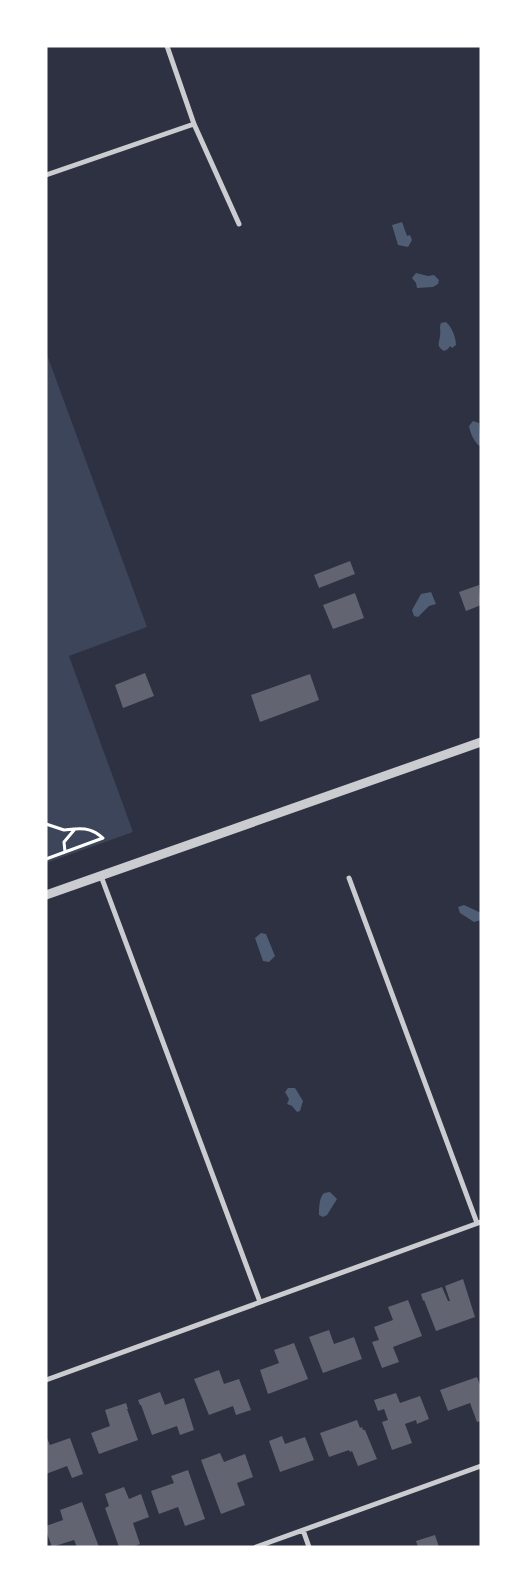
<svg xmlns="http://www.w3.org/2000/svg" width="527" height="1593" viewBox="0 0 527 1593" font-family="Manrope,sans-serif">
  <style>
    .green { fill: #3c4559 }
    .water { fill: #4f5d75 }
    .building { fill: #626471 }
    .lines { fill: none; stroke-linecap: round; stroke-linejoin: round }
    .path { stroke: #fff; stroke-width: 3 }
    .minor { stroke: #caccd0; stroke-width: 5 }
    .tertiary { stroke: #caccd0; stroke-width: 9 }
  </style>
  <rect width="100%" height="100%" fill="#2d3142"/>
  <path class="green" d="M46 352 147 627 69 656 133 832 46 863Z"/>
  <path class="water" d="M402 222 407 236 410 235 412 240 408 247 398 245 392 225Z
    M416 273 428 276 434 275 439 280 438 284 433 287 417 288 416 283 412 278Z
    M446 322C452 327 456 338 456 345L452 348 450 346 448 349 444 351C436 346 439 344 440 336 441 331 439 328 441 323Z
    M473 421 479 423 481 446 478 445C473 439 470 433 469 426Z
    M431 592 436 604 429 606 418 617 414 616 412 610 421 594Z
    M464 905 481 913V920L474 922 460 913 458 907Z
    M261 933 266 934 275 956 269 962 263 961 255 938Z
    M288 1088H295L303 1101 300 1111 297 1112 292 1106 287 1104 289 1099 285 1092Z
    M330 1192 337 1199 327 1215 323 1217 319 1215C319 1208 319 1198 324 1193Z"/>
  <path class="building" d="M350 561 355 574 319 588 314 575Z
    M479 585 481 605 466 611 459 592Z
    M355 593 364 618 333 629 323 605Z
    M145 673 154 696 123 708 115 685Z
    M310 674 319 700 260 722 251 695Z
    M463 1279 475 1317 436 1331 424 1300 423 1301 421 1294 442 1287 448 1301H450L445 1286Z
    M408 1300 422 1336 393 1347 399 1362 382 1368 372 1342 379 1340 374 1327 393 1320 388 1307Z
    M329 1330 334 1344 354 1337 362 1359 323 1373 309 1337Z
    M294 1343 308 1379 268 1394 260 1370 279 1363 274 1350Z
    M219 1370 224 1384 239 1379 251 1410 236 1415 233 1406 209 1415 194 1379Z
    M477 1377 481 1388V1421L477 1422 470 1403 448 1411 440 1390Z
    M160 1392 165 1405 184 1398 194 1430 180 1435 177 1426 152 1435 141 1405H140L138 1400Z
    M396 1393 400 1403 420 1396 429 1419 417 1424 416 1420 405 1424 412 1443 392 1450 382 1422 388 1420 384 1409 378 1411 374 1400Z
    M126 1403 128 1409H127L138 1440 99 1454 91 1433 110 1426 105 1410Z
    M357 1420 360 1428 362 1427 363 1430H365L377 1459 358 1466 352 1451 350 1452 349 1450 329 1457 320 1433Z
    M46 1436 50 1445 70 1438 83 1474 72 1478 67 1466 46 1474Z
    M282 1436 285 1444 305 1437 314 1460 280 1472 269 1441Z
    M220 1453 224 1462 245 1454 253 1477 237 1483 245 1505 221 1514 201 1460Z
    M188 1470 205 1519 185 1526 178 1507 159 1514 151 1491 174 1483 171 1476Z
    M124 1487 129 1499 141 1494 149 1517 133 1523 140 1544 132 1547H119L105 1508 109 1506 105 1494Z
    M82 1502 99 1547H77L74 1540 52 1547 46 1531V1526L63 1520 60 1510Z
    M435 1535 439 1547H418L416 1541Z"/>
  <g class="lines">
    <path class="path" d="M46 824 64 830 74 829
      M46 859 103 838C94 830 86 828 75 829L64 842 65 852"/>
    <path class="minor" d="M167 46 194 124 239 224
      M46 175 194 124
      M101 876 260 1302
      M349 878 477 1223
      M46 1380 481 1222
      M303 1530 309 1547
      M256 1547 481 1466"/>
    <path class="tertiary" d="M46 895 481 742"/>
  </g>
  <rect width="527" height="1593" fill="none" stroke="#ffffff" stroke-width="95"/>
</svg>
